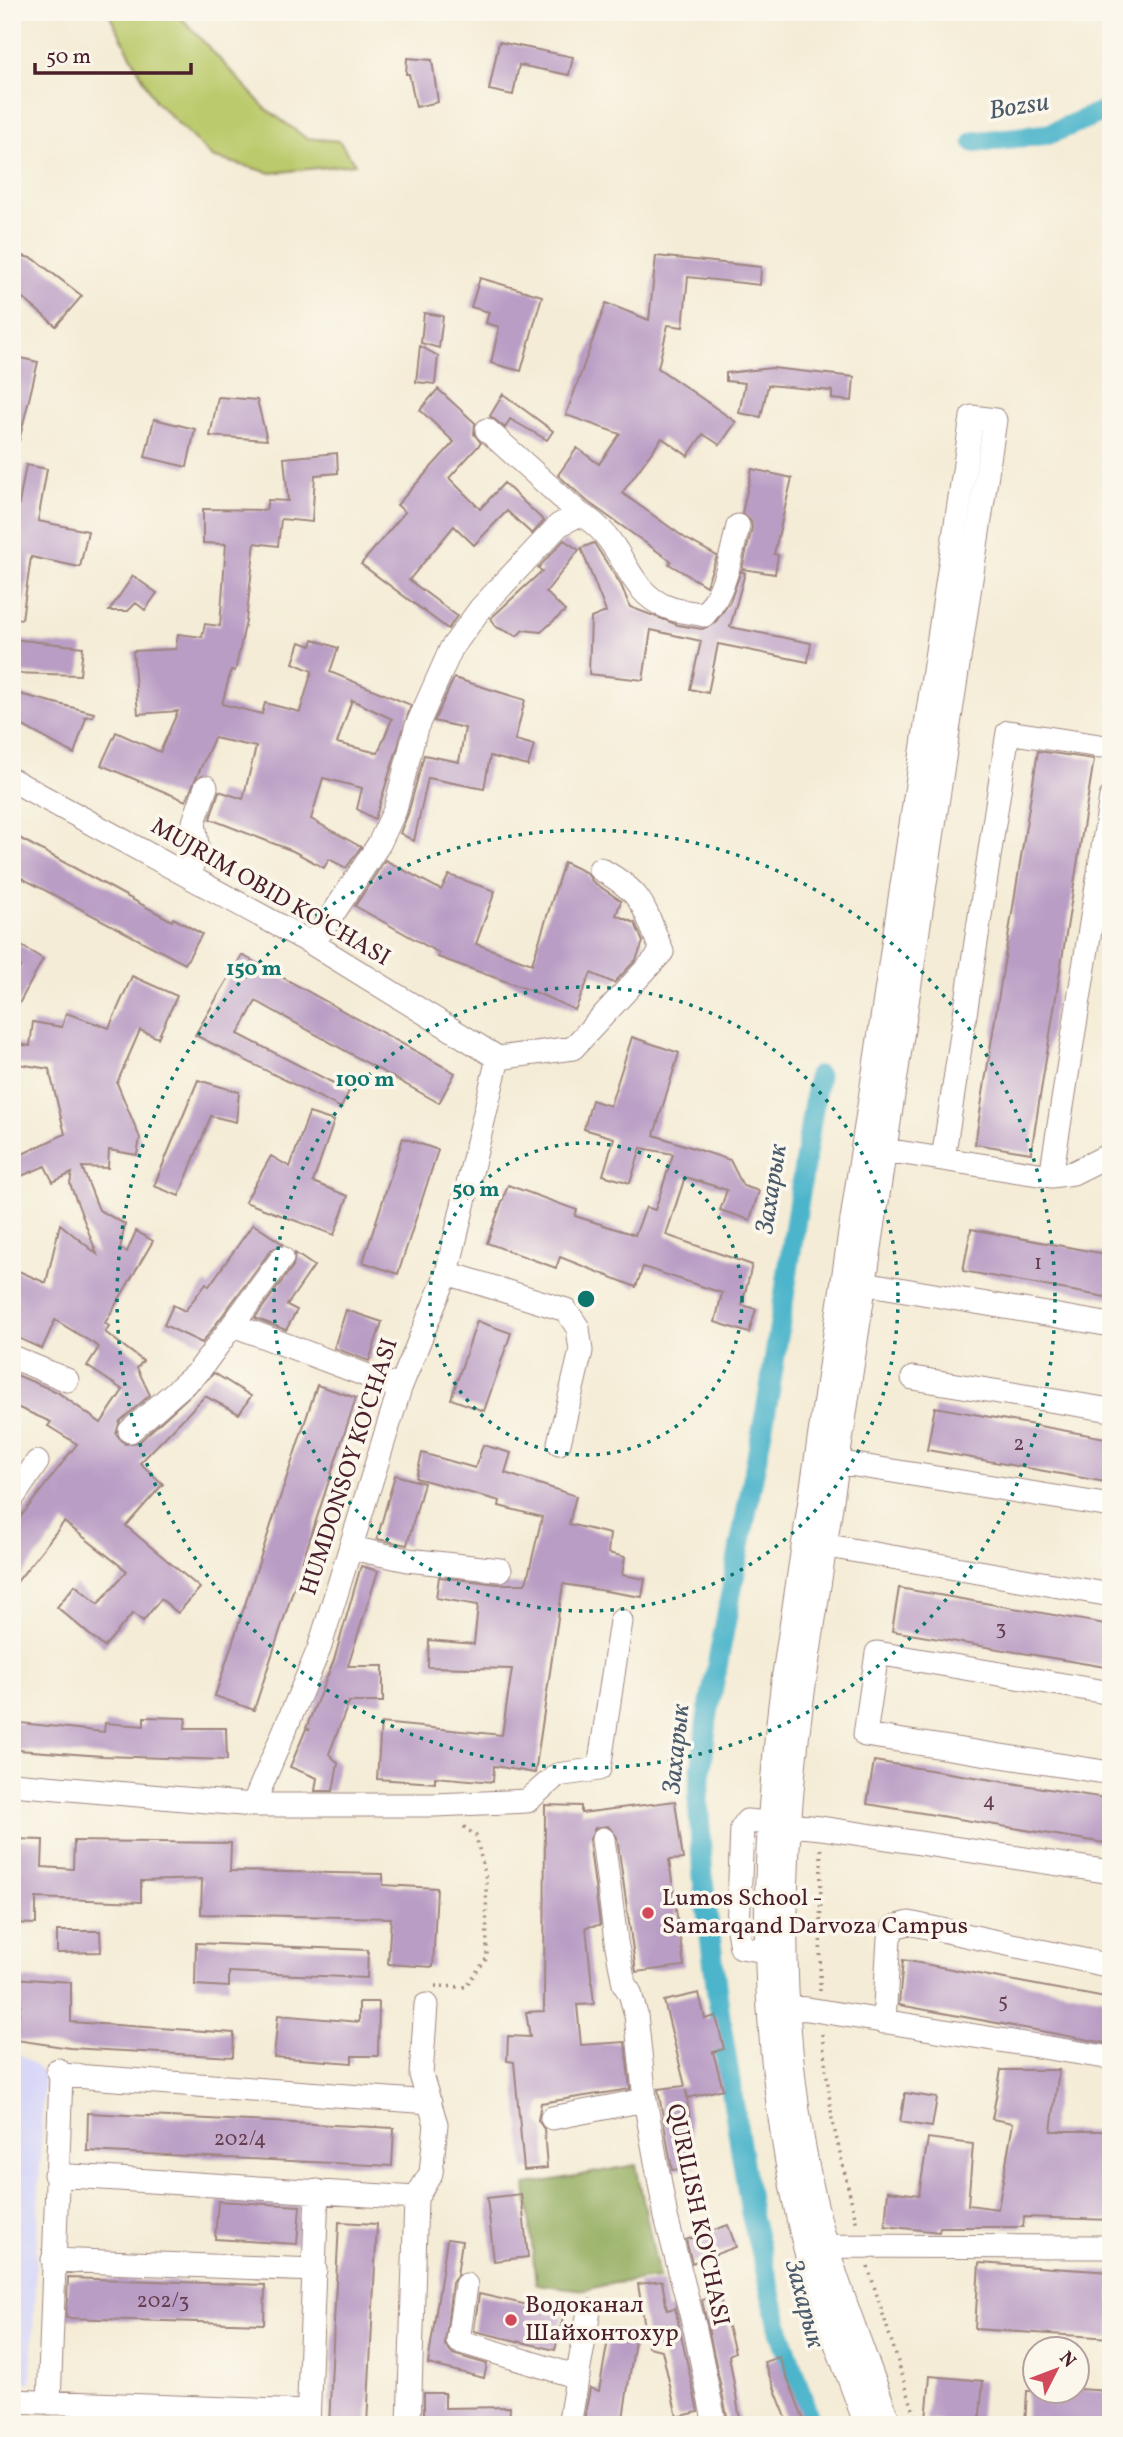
<svg xmlns="http://www.w3.org/2000/svg" width="1123" height="2437" viewBox="0 0 1123 2437" font-family="Vollkorn,serif">
  <style>
    .built { fill: #d8d7f8 }
    .green { fill: #bbca6c; stroke: #82744c; stroke-width: 2 }
    .forest { fill: #94ae60; stroke: #6f6646; stroke-width: 2 }
    .lines { fill: none; stroke-linecap: round; stroke-linejoin: round }
    .canal { stroke: #4db5cb; stroke-width: 21 }
    .building { fill: #ba9dc5; fill-rule: evenodd }
    .minor-casing { stroke: #9f8680; stroke-width: 25 }
    .path { stroke: #9f8680; stroke-width: 3.5; stroke-dasharray: 2 5; stroke-linecap: butt }
    .minor { stroke: #fff; stroke-width: 23 }
    .ring { fill: none; stroke: #0f766e; stroke-width: 3.5; stroke-dasharray: 3.5 7 }
    .poi-dot { fill: #d1495b; stroke: #fbf7ec; stroke-width: 2.5 }
    .labels { text-anchor: middle; dominant-baseline: central; stroke-width: 7; stroke-linejoin: round; paint-order: stroke }
    .number-label { font-size: 21px; fill: #663e52 }
    .street-label { font-size: 24px; fill: #4a1f2b; stroke: #fbf7ec }
    .poi-label { font-size: 24px; fill: #4a1f2b; stroke: #fbf7ec; text-anchor: start }
    .water-label { font-size: 26px; font-style: italic; fill: #4b5b6b; stroke: #fbf7ec }
    .centre { fill: #0f766e; stroke: #fbf7ec; stroke-width: 3.5 }
    .ring-label { font-size: 21px; text-anchor: middle; font-weight: bold; fill: #0f766e; stroke: #fbf7ec; stroke-width: 7; stroke-linejoin: round; paint-order: stroke }
  </style>
  <rect width="100%" height="100%" fill="#fbf7ec"/>
  <filter id="ink" filterUnits="userSpaceOnUse"><feTurbulence type="fractalNoise" baseFrequency=".0143" numOctaves="2"/><feDisplacementMap in="SourceGraphic" scale="14" xChannelSelector="R" yChannelSelector="G"/><feConvolveMatrix kernelMatrix="1 2 1 2 8 2 1 2 1" color-interpolation-filters="sRGB"/></filter>
  <filter id="wash" filterUnits="userSpaceOnUse"><feTurbulence type="fractalNoise" baseFrequency=".00686" numOctaves="4" result="noise"/><feDisplacementMap in="SourceGraphic" scale="28" xChannelSelector="R" yChannelSelector="G"/><feGaussianBlur stdDeviation="1.57" result="paint"/><feColorMatrix in="noise" values="0 0 0 0 0 0 0 0 0 0 0 0 0 0 0 0 0 1.4 0 .05"/><feComposite in="paint" operator="in"/></filter>
  <g filter="url(#wash)">
    <rect width="100%" height="100%" fill="#f4ecd6"/>
    <path class="built" d="M12 2048 44 2073 31 2382H12Z"/>
    <path class="green" d="M108 12H176L265 108 306 138 339 141 355 164 271 173 212 157 155 101Z"/>
    <path class="forest" d="M636 2165 659 2278 608 2284 585 2290 536 2284 526 2185Z"/>
    <g class="lines">
      <path class="canal" d="M974 142 1049 134 1111 108
        M811 2425 781 2334 751 2213 721 2025 703 1879 698 1798 707 1719 769 1394 818 1076"/>
    </g>
    <g id="blocks">
      <path class="building" d="M499 42 573 57 569 75 519 65 513 95 489 90Z
        M407 58 432 60 438 102 416 107 409 74H406Z
        M12 253 34 259 82 296 56 326 12 289Z
        M656 256 761 267 760 285 688 277 683 327 668 325 658 368 736 422 720 445 703 434 688 456 662 438 622 493 685 538 717 556 706 586 669 564 671 561 588 502 558 475 577 448 599 464 620 434 566 415 606 303 649 320Z
        M480 278 542 296 521 371 491 363 499 327 486 323 489 312 471 307Z
        M424 313 443 316 439 348 421 343Z
        M420 346 438 356 435 384 416 382Z
        M12 356 38 362 19 441 12 440Z
        M772 368 854 377 852 401 832 399V391L768 385 761 417 739 413 745 383 726 381V373Z
        M438 389 475 423 474 434 481 443 449 478 480 509 504 483 544 521 532 534 507 511 474 545 454 526 409 580 457 616 448 629 361 564 405 512 397 505 454 442 420 410Z
        M503 394 553 431 547 440 510 419 505 428 490 416Z
        M218 397 257 400 267 440 210 436Z
        M154 419 195 429 187 467 145 457Z
        M337 453 338 473 315 475 312 522 281 519 278 546 255 543 246 621 235 671 231 670 222 704 262 714 265 703 300 712 312 671 293 663 300 642 311 646 313 639 338 648 330 672 411 705 375 819 357 809 362 788 323 778 311 819 361 847 346 868 329 859 324 868 293 851 210 819 219 791 243 799 256 747 214 738 186 801 101 765 116 732 160 752 178 711 138 714 133 651 176 649 178 634 202 637 205 624 220 626 226 544 203 543V509L266 510 268 500 288 501 284 458ZM352 700 392 719 378 753 337 743Z
        M26 465 47 469 38 521 88 531 80 567 31 557 22 619 12 618V542Z
        M752 469 792 478 774 554 778 555 775 574 742 569 752 528 751 521 742 513Z
        M564 540 579 550 546 592 565 611 541 632 523 630 517 636 496 627 491 618 542 571 538 568Z
        M594 543 621 585 630 607 678 625 702 629 714 624 730 602 741 571 745 573 730 627 811 643 808 662 718 644 708 693 690 689 701 641 651 630 643 680 589 674 591 618 606 612 581 548Z
        M133 576 157 593 145 610 136 603 128 611H109Z
        M12 639 83 647 80 675 12 673Z
        M454 678 525 700 515 740 534 745 528 766 490 756 484 789 428 778 414 841 400 833 408 814 424 755 459 762 465 728 434 721Z
        M12 692 94 713 93 716 83 717 86 718 74 754 12 720Z
        M1038 751 1094 759 1031 1153 975 1144Z
        M12 834 172 921 173 918 202 934 185 964 12 873Z
        M385 860 441 890 449 875 495 891 476 944 532 964 564 862 587 873 592 881 621 901 616 915 635 923 643 942 636 960 614 983 591 973 575 1010 535 992 438 957 439 953 355 906Z
        M12 940 43 959 13 1015 12 984 21 966 12 960Z
        M242 955 455 1073 439 1103 256 1001 238 1034 349 1091 341 1108 195 1035Z
        M132 976 177 996 158 1038 140 1030 117 1083 140 1138 137 1155 109 1150 108 1168 82 1167 99 1210 125 1224 120 1249 127 1252 136 1231 153 1241 105 1323 109 1326 105 1332 143 1361 137 1368 150 1395 120 1421 116 1434 125 1444 139 1442 214 1373 251 1396 239 1414 205 1396 140 1463 163 1484 126 1526 200 1588 178 1613 161 1599 143 1621 133 1613 104 1647 57 1607 75 1585 98 1604 127 1571 64 1522 12 1588V1528L77 1444 48 1426 51 1422 12 1405V1373L57 1392 101 1423 123 1390 87 1366 99 1347 55 1320 42 1349 12 1335V1268L46 1283 60 1224 97 1254 70 1184 72 1173 53 1182 45 1166 12 1180V1159L65 1134 49 1069 12 1063V1043L30 1046 33 1022 62 1027 66 1013 109 1028Z
        M632 1037 679 1053 654 1135 730 1160 743 1186 759 1191 750 1220 720 1210 727 1190 685 1177 666 1235 752 1265 742 1305 756 1309 749 1333 715 1322 722 1293 643 1267 636 1287 560 1257 556 1268 487 1243 508 1185 577 1210 575 1216 635 1235 646 1207 655 1210 673 1154 641 1148 630 1183 603 1175 614 1138 584 1129 592 1100 610 1106Z
        M198 1080 239 1092 236 1122 211 1116 179 1196 154 1186Z
        M309 1113 334 1121 313 1182 348 1196 334 1235 245 1202 271 1156 290 1167Z
        M403 1138 438 1150 398 1274 363 1262Z
        M253 1224 283 1244 271 1250 202 1343 164 1325 173 1305 185 1311 206 1283 209 1286Z
        M971 1229 1111 1255V1298L963 1271Z
        M295 1253 314 1266 287 1305 297 1310 286 1330 255 1318 293 1266Z
        M346 1310 382 1322 369 1361 334 1348Z
        M477 1321 511 1333 484 1411 451 1399Z
        M317 1385 356 1398 254 1710 215 1696Z
        M935 1407 1111 1439V1483L927 1450Z
        M483 1445 511 1453 505 1473 576 1496 569 1524 610 1534 608 1553 625 1557 622 1575 645 1579 642 1597 563 1584 535 1773 494 1766 493 1782 435 1777V1783L377 1779 381 1723 502 1735 512 1669 428 1667 429 1640 474 1644 478 1605 436 1598 439 1577 498 1584H525L527 1580 542 1517 499 1506 500 1501 416 1478 422 1453 475 1468Z
        M395 1475 424 1483 407 1545 377 1539Z
        M361 1566 378 1571 348 1666H383V1702H349L329 1754 338 1763 333 1791H315L317 1778 290 1767 306 1729H310L306 1728 334 1660Z
        M899 1588 1111 1625V1668L892 1631Z
        M144 1717 186 1718 185 1728H226L227 1760 103 1756 18 1750 19 1744H12V1722L104 1732 105 1723 144 1726Z
        M874 1761 1111 1799V1844L867 1804Z
        M675 1801 683 1859 669 1860 684 1966 636 1972 617 1837 608 1826 595 1828 589 1841 600 1925 586 1927 594 2004 577 2005 581 2045 625 2042 630 2089 541 2103 538 2120 544 2129 547 2168 524 2170 514 2062 507 2061 508 2036 530 2037 526 2012 544 2011 545 1805 581 1806V1813Z
        M12 1839 43 1840 42 1867 73 1869 74 1841 231 1843 230 1871 383 1874V1885L437 1888 433 1967 388 1964 391 1918 201 1914 202 1879 141 1881V1902L36 1898V1924L12 1923Z
        M57 1931H100L101 1952 57 1953Z
        M196 1943 368 1950 367 1978 229 1972V1987L195 1985Z
        M903 1960 1111 1999V2044L899 2005Z
        M12 1978 71 1982V2022L234 2033 233 2057 70 2048 16 2040 21 2000H12Z
        M699 1993 705 2019 716 2016 724 2049 713 2052 723 2089 688 2098 686 2090 696 2167 672 2170 658 2089 685 2086 664 2001Z
        M359 2002H379L378 2056H352V2063L274 2057 278 2015 359 2022Z
        M1001 2070H1059L1051 2131H1111V2220L1024 2217 1023 2227H940L939 2232 885 2226 888 2191 919 2195 928 2138 973 2144 968 2205 998 2209 1013 2123 992 2119Z
        M905 2093 937 2098 932 2127 900 2122Z
        M88 2113 394 2128 392 2166 87 2151Z
        M521 2194 528 2257 494 2261 487 2198Z
        M218 2201 300 2206 297 2244 215 2239Z
        M339 2222 377 2224 367 2425H329Z
        M728 2225 736 2247 692 2263 686 2240Z
        M447 2239 462 2241 457 2275 452 2283 445 2345 453 2354 487 2364 484 2378 428 2364Z
        M979 2263 1111 2272V2338L975 2329Z
        M68 2278 265 2285 264 2324 66 2318Z
        M662 2281 667 2310 675 2308 698 2412 677 2417 662 2350 648 2347 638 2284Z
        M479 2294 564 2313 555 2350 474 2331Z
        M719 2295 735 2352 729 2355 741 2425H729L702 2300Z
        M610 2328 636 2334 622 2425H583L590 2388 599 2391Z
        M779 2357 806 2425H789L764 2362Z
        M930 2376 983 2381 979 2425 926 2420Z
        M1077 2389 1111 2391V2425H1025L1027 2391H1077Z
        M424 2393H445V2408L510 2407 509 2425H424Z"/>
    </g>
  </g>
  <g filter="url(#ink)">
    <use href="#blocks" fill-opacity="0" stroke="#9f8680" stroke-width="2"/>
    <g class="lines">
      <g class="minor-casing">
        <path id="minor" d="M487 430 580 514
          M12 780 313 944 498 1058
          M190 875 197 845 194 822 206 787
          M313 944 379 844 395 810 416 728 451 649 480 609 559 525 580 514C625 538 624 591 667 607 678 612 692 612 704 615 725 593 731 555 738 526
          M498 1058 573 1048 662 952C643 906 645 894 600 869
          M872 1148 1051 1176 1073 1173 1111 1154
          M943 1159 1008 732 1100 746
          M1051 1176 1111 797
          M447 1273 566 1310 578 1328 581 1351 559 1443
          M852 1281 1111 1325
          M233 1325 400 1388
          M12 1357 67 1380
          M913 1378 1111 1410
          M130 1431 198 1372 282 1258
          M824 1460 1111 1506
          M12 1499 37 1462
          M811 1543 1111 1595
          M351 1548 408 1560 500 1570
          M1111 1693 877 1653 865 1735 1111 1773
          M12 1784 253 1805H435L527 1801 557 1775 599 1769 621 1621
          M253 1805 319 1649 400 1388 447 1273 498 1058
          M603 1839 616 1941 624 1984 630 1993 636 2015 645 2100 666 2217 695 2329 715 2425
          M765 1951 741 1947 738 1930 742 1828 747 1821 821 1828 1111 1872
          M775 2007 808 2009 1111 2058
          M884 2022 889 1938 894 1927 909 1923 1111 1966
          M61 2075 430 2102
          M552 2118 645 2100
          M55 2175 416 2198
          M813 2246 1111 2247
          M53 2260 315 2270
          M466 2285 458 2341 578 2377
          M12 2401 308 2412
          M49 2403 61 2075 58 2070
          M308 2425 317 2191
          M409 2425 416 2198 431 2173 436 2124 421 2075 426 2005
          M569 2425 589 2311
          M866 2425C846 2367 818 2303 804 2244 758 2052 758 1876 783 1681L972 417 995 420 804 1685C778 1869 775 2064 826 2244 844 2305 869 2365 890 2425"/>
      </g>
      <path class="path" d="M435 1986 465 1987 487 1958 486 1879 476 1836 463 1826
        M820 1991 821 1848
        M822 2034 832 2119 857 2225
        M868 2267 918 2425"/>
      <use href="#minor" class="minor"/>
    </g>
  </g>
  <g class="ring">
    <circle cx="586" cy="1299" r="156"/>
    <circle cx="586" cy="1299" r="312"/>
    <circle cx="586" cy="1299" r="469"/>
  </g>
  <g class="poi-dot">
    <circle cx="648" cy="1913" r="7"/>
    <circle cx="511" cy="2320" r="7"/>
  </g>
  <g class="labels">
    <g class="number-label">
      <text x="1038" y="1263">1</text>
      <text x="1019" y="1444">2</text>
      <text x="1001" y="1628">3</text>
      <text x="989" y="1801">4</text>
      <text x="1003" y="2001">5</text>
      <text x="240" y="2139">202/4</text>
      <text x="163" y="2301">202/3</text>
    </g>
    <g class="street-label">
      <text transform="translate(270 893) rotate(30)">MUJRIM OBID KO'CHASI</text>
      <text transform="translate(350 1467) rotate(-72)">HUMDONSOY KO'CHASI</text>
      <text transform="translate(697 2215) rotate(78)">QURILISH KO'CHASI</text>
    </g>
    <g class="poi-label">
      <text x="662" y="1899">Lumos School -<tspan x="662" dy="28">Samarqand Darvoza Campus</tspan></text>
      <text x="525" y="2306">Водоканал<tspan x="525" dy="28">Шайхонтохур</tspan></text>
    </g>
    <g class="water-label">
      <text transform="translate(1019 107) rotate(-9)">Bozsu</text>
      <text transform="translate(772 1189) rotate(-81)">Захарык</text>
      <text transform="translate(677 1749) rotate(-84)">Захарык</text>
      <text transform="translate(804 2304) rotate(75)">Захарык</text>
    </g>
  </g>
  <circle cx="586" cy="1299" r="10" class="centre"/>
  <g class="ring-label">
    <text x="254" y="975">150 m</text>
    <text x="365" y="1086">100 m</text>
    <text x="476" y="1196">50 m</text>
  </g>
  <rect width="1123" height="2437" fill="none" stroke="#fbf7ec" stroke-width="42"/>
  <g transform="translate(1056 2370) rotate(48)"><circle r="33" fill="#fbf7ec" stroke="#b4a19f" stroke-width="2"/>
  <path d="M0-5L12 26L0 18L-12 26Z" fill="#d1495b"/>
  <text y="-10" font-size="19" font-weight="bold" text-anchor="middle" fill="#4a1f2b">N</text>
  </g>
  <path d="M35 63v10h156v-10" fill="none" stroke="#4a1f2b" stroke-width="3.5"/>
  <text x="46" y="63" font-size="21" fill="#4a1f2b" stroke="#fbf7ec" stroke-width="5" paint-order="stroke">50 m</text>
</svg>
